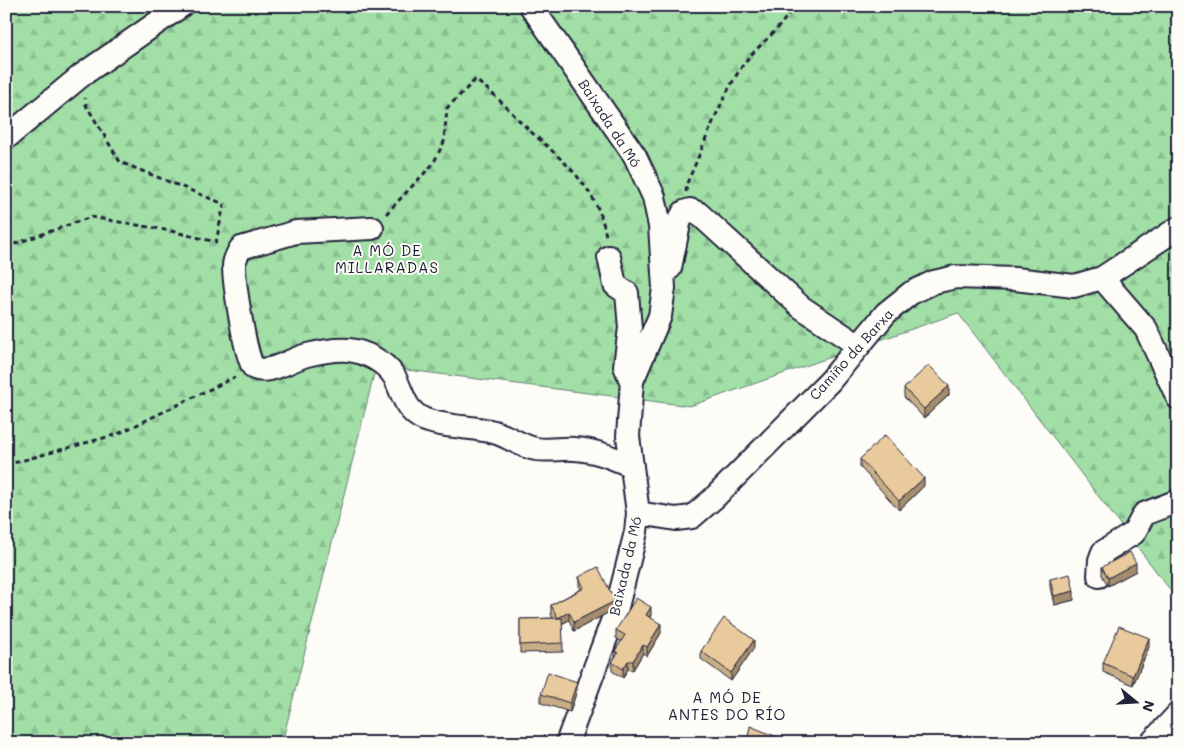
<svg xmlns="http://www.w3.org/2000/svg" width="1184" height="749" viewBox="0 0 1184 749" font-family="Mali,sans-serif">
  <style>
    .forest { fill: url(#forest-firs); stroke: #628071 }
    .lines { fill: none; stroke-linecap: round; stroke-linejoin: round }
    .minor-casing { stroke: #22223b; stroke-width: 26 }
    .path { stroke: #22223b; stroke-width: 3; stroke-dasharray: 5 4; stroke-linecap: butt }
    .minor { stroke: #fdfcf7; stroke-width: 22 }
    .wall { fill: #c8ae86; stroke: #22223b }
    .shaded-wall { fill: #a38d6d; stroke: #22223b }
    .building { fill: #e9ca9c; stroke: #22223b }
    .labels { text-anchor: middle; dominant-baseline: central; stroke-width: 4; stroke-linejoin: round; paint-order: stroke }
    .street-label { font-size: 14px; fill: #22223b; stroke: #fdfcf7 }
    .neighbourhood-label { font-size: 15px; letter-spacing: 1px; fill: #22223b; stroke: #fdfcf7 }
  </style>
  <defs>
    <pattern id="forest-firs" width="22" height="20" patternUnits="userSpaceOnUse" patternTransform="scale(1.25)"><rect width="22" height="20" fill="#a1dfa7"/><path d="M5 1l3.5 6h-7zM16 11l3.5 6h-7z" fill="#8abf91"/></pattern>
  </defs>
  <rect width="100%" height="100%" fill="#fdfcf7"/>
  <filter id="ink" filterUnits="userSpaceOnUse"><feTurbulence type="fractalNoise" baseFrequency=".02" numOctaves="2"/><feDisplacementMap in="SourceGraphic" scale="10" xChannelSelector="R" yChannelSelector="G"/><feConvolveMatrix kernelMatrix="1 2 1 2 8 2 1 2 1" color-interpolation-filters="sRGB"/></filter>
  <g filter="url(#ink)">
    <path class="forest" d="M6 6H1178V600L958 313 690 406 376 366 282 743H6Z"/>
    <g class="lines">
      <g class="minor-casing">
        <path id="minor" d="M531 6 635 156 654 197 660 226 664 288 660 316 632 381 628 436 638 513 636 532 616 611 567 743
          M6 138 82 75 181 6
          M372 228 296 232 241 248C238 253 234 259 234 266 234 282 245 357 254 368 270 375 291 359 307 355 319 352 337 349 349 350 366 352 385 362 394 376 403 392 404 410 423 419 445 428 471 426 494 432 508 436 522 447 536 449 549 451 562 448 574 449 596 450 613 458 632 466
          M609 257 615 285 627 293 630 328 625 366 631 381
          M670 268 680 219 684 212 690 210 698 213 801 307 859 346
          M1102 278 1146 329 1178 398
          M638 513 676 519 692 517 714 498 830 381 886 313 911 293 934 282 956 277 1015 279 1074 286 1102 278 1178 228
          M1099 576 1100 560 1103 552 1134 533 1144 514 1178 501
          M1151 743 1178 714"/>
      </g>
      <path class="path" d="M686 192 687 183C705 144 719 100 743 65 757 45 783 29 792 6
        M386 214 433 164 444 142 447 108 475 80C496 94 511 113 529 130 563 161 599 188 606 237
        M6 247 91 217 171 231 216 242 224 204 120 162 86 105 85 98
        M6 465 118 434 235 377"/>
      <use href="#minor" class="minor"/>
    </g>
    <path class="wall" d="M904 388 949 395 924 418 904 397Z
      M860 459 924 486 899 510 860 467Z
      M1102 567 1136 571 1108 586 1102 575Z
      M579 577 615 609 574 631 569 620 562 624 563 652 520 653V619L553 618 551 614V605L581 589 579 586Z
      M1050 579 1074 600 1054 605 1050 587Z
      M651 615 650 617 661 633 647 656 643 653 633 670 628 669 623 678 612 671V662L615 657V651L621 641 616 638V630Z
      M1149 647 1133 685 1103 672V663Z
      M754 648 731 681 701 659V651Z
      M577 690 570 712 541 703V694Z"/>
    <path class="shaded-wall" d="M949 386V395L924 418V409Z
      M924 478V486L899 510V501Z
      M1136 563V571L1108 586V578Z
      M1074 591V600L1054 605V596Z
      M615 601V609L574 631V622Z
      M651 607V615L646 623V615Z
      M569 612V620L558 626V618Z
      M661 624V633L647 656V647Z
      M1149 638V647L1133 685V676Z
      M754 640V648L731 681V673Z
      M643 645V653L633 670V661Z
      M628 661V669L623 678V669Z
      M577 682V690L570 712V703Z"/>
    <path class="building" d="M929 365 949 386 924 409 904 388Z
      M885 435 924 478 899 501 860 459Z
      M1130 552 1136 563 1108 578 1102 567Z
      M598 567 615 601 574 622 569 612 558 618 551 605 584 588 579 577Z
      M1070 574 1074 591 1054 596 1050 579Z
      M636 598 651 607 646 615 661 624 647 647 643 645 633 661H628L623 669 612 662 618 653 615 651 625 635 616 630Z
      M562 618 563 643 520 645V619Z
      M724 618 754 640 731 673 701 651Z
      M1119 626 1149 638 1133 676 1103 663Z
      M548 672 577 682 570 703 541 694Z
      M750 726 792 743H747Z"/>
  </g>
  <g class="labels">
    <g class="street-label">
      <text transform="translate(610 123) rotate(57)">Baixada da Mó</text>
      <text transform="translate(851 354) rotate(-48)">Camiño da Barxa</text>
      <text transform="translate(625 566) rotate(-77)">Baixada da Mó</text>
    </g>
    <g class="neighbourhood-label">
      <text x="387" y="250">A MÓ DE<tspan x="387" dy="17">MILLARADAS</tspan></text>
      <text x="727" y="697">A MÓ DE<tspan x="727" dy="17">ANTES DO RÍO</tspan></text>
    </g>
  </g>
  <rect width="1184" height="749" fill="none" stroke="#fdfcf7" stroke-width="25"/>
  <rect x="12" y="12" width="1159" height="724" fill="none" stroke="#22223b" stroke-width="2" filter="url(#ink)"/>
  <g transform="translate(1136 702) rotate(108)" stroke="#fdfcf7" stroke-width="4" paint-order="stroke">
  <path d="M0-4L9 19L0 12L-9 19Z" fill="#22223b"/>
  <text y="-8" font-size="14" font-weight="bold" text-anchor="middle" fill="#22223b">N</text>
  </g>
</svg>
